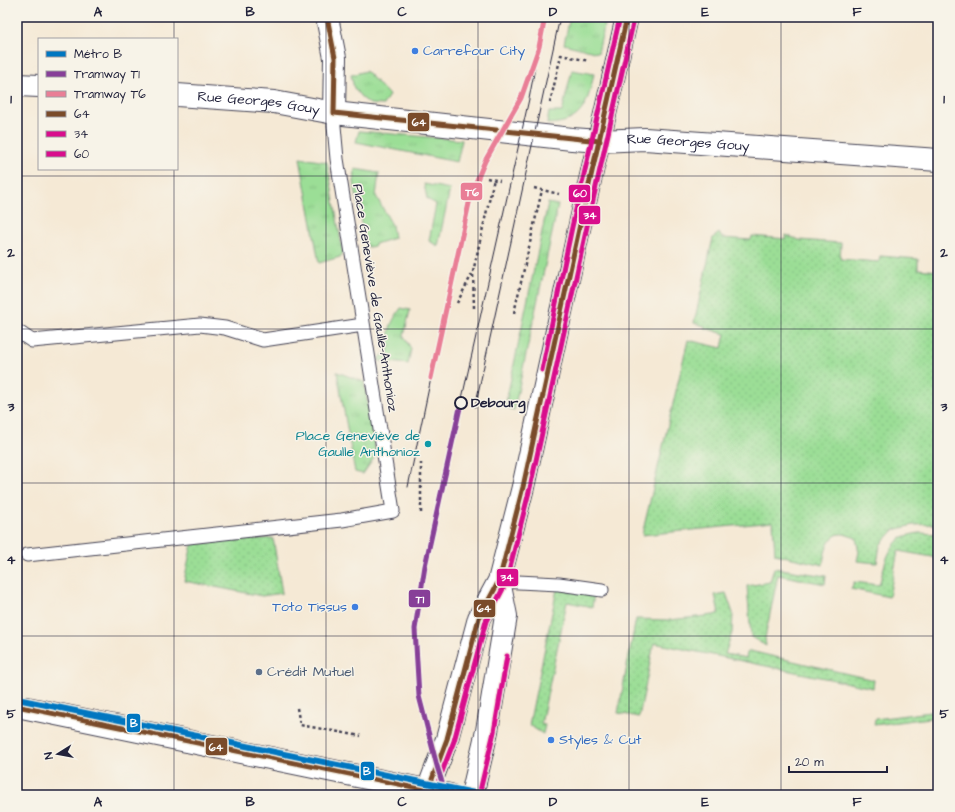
<svg xmlns="http://www.w3.org/2000/svg" width="955" height="812" viewBox="0 0 955 812" font-family="'Architects Daughter',sans-serif">
  <style>
    .grass { fill: url(#grass-tufts); stroke: #5e8068 }
    .garden { fill: url(#garden-dots); stroke: #5e8068 }
    .lines { fill: none; stroke-linecap: round; stroke-linejoin: round }
    .lane-casing { stroke: #424052; stroke-width: 15 }
    .street-casing { stroke: #424052; stroke-width: 24 }
    .secondary-casing { stroke: #424052; stroke-width: 24 }
    .path { stroke: #424052; stroke-width: 2.5; stroke-dasharray: 3 3; stroke-linecap: butt }
    .lane { stroke: #fff; stroke-width: 13 }
    .street { stroke: #fff; stroke-width: 22 }
    .secondary { stroke: #fff; stroke-width: 22 }
    .tram { stroke: #22223b; stroke-width: 1 }
    .bus-1-casing { stroke: #f7f3e8; stroke-width: 8 }
    .bus-2-casing { stroke: #f7f3e8; stroke-width: 8 }
    .bus-3-casing { stroke: #f7f3e8; stroke-width: 8 }
    .bus-1 { stroke: #7a4b2a; stroke-width: 5 }
    .bus-2 { stroke: #d80d8c; stroke-width: 5 }
    .bus-3 { stroke: #d80d8c; stroke-width: 5 }
    .tram-1-casing { stroke: #f7f3e8; stroke-width: 8 }
    .tram-2-casing { stroke: #f7f3e8; stroke-width: 8 }
    .tram-1 { stroke: #873f98; stroke-width: 5 }
    .tram-2 { stroke: #e97e96; stroke-width: 5 }
    .metro-1-casing { stroke: #f7f3e8; stroke-width: 9 }
    .metro-1 { stroke: #0076c0; stroke-width: 6 }
    .grid { fill: none; stroke: #22223b; stroke-width: 1; stroke-opacity: 0.55 }
    .shop-dot { fill: #3f7fe0; stroke: #f7f3e8; stroke-width: 1.5 }
    .stop-dot { fill: #f7f3e8; stroke: #22223b; stroke-width: 2 }
    .culture-dot { fill: #0f9aa8; stroke: #f7f3e8; stroke-width: 1.5 }
    .service-dot { fill: #5c6f8a; stroke: #f7f3e8; stroke-width: 1.5 }
    .labels { text-anchor: middle; dominant-baseline: central; stroke-width: 3; stroke-linejoin: round; paint-order: stroke }
    .shop-label { font-size: 14px; fill: #366cbe; stroke: #f7f3e8; text-anchor: start }
    .street-label { font-size: 14px; fill: #22223b; stroke: #f7f3e8 }
    .stop-label { font-size: 14px; font-weight: bold; fill: #22223b; stroke: #f7f3e8; text-anchor: start }
    .culture-label { font-size: 14px; fill: #0d838f; stroke: #f7f3e8; text-anchor: end }
    .service-label { font-size: 14px; fill: #4e5e75; stroke: #f7f3e8; text-anchor: start }
    .line-badge { stroke: #f7f3e8; stroke-width: 1.5 }
    .badge-label { font-size: 11px; text-anchor: middle; font-weight: bold; fill: #fff }
    .neatline { fill: none; stroke: #22223b; stroke-width: 1.5 }
    .grid-label { font-size: 13px; text-anchor: middle; font-weight: bold; fill: #22223b }
  </style>
  <defs>
    <pattern id="grass-tufts" width="24" height="20" patternUnits="userSpaceOnUse"><rect width="24" height="20" fill="#9bde96"/><path d="M3 7l-1-3M5 7V3M7 7l1-3M15 17l-1-3M17 17v-4M19 17l1-3" fill="none" stroke="#85be82"/></pattern>
    <pattern id="garden-dots" width="8" height="8" patternUnits="userSpaceOnUse"><rect width="8" height="8" fill="#9bde96"/><path d="M2 2h.1M6 6h.1" fill="none" stroke="#85be82" stroke-width="1.8" stroke-linecap="round"/></pattern>
  </defs>
  <rect width="100%" height="100%" fill="#f7f3e8"/>
  <filter id="ink" filterUnits="userSpaceOnUse"><feTurbulence type="fractalNoise" baseFrequency=".025" numOctaves="2"/><feDisplacementMap in="SourceGraphic" scale="8" xChannelSelector="R" yChannelSelector="G"/><feConvolveMatrix kernelMatrix="1 2 1 2 8 2 1 2 1" color-interpolation-filters="sRGB"/></filter>
  <filter id="wash" filterUnits="userSpaceOnUse"><feTurbulence type="fractalNoise" baseFrequency=".012" numOctaves="4" result="noise"/><feDisplacementMap in="SourceGraphic" scale="16" xChannelSelector="R" yChannelSelector="G"/><feGaussianBlur stdDeviation="0.9" result="paint"/><feColorMatrix in="noise" values="0 0 0 0 0 0 0 0 0 0 0 0 0 0 0 0 0 1.4 0 .05"/><feComposite in="paint" operator="in"/></filter>
  <g filter="url(#wash)">
    <rect width="100%" height="100%" fill="#f5e9d5"/>
    <path class="grass" d="M570 17H606L598 53 564 44Z
      M572 70 594 74C587 105 583 123 547 124L549 112H562Z
      M366 71 389 95 383 105 370 104 361 97 354 88 351 75Z
      M359 131 462 140 457 162 356 142Z
      M300 158 327 162 343 253 340 257 319 263Z
      M355 169 379 173 376 196 392 225 394 238 375 244V246L368 247 364 240 354 182Z
      M424 184 450 189 438 246 429 241 436 204 427 199Z
      M548 203 558 205 514 410 505 407Z
      M401 308 410 310 404 336 411 349 408 364 379 361V358L388 351C389 328 388 327 401 308Z
      M337 372 364 382 376 455 363 474 355 472Z"/>
    <path class="garden" d="M719 233 722 238 751 240 752 236 786 239V235L799 240 841 243 840 259 879 262 880 256 918 259V269L938 271V524L913 525 894 530 880 545 877 563 857 561 859 552 856 538C852 537 848 535 844 534 828 532 824 554 823 565L775 554 773 522 642 535 688 340 722 348 725 334 705 328V326L694 323 713 238Z
      M919 533 938 534V558L898 551 889 597 851 589 854 582 879 585C884 569 887 546 903 537 907 535 914 534 919 533Z
      M273 538 282 593 262 596 184 581 192 544Z
      M774 568 826 576 825 584 778 575 765 638 766 646 751 637 747 586 770 582Z
      M557 589 594 595 592 607 567 602 541 724 545 725 543 734 529 725Z
      M726 593 733 613 732 633 725 654 746 658 747 653 750 651 874 680 873 688 654 643 639 717 618 713 636 619 670 620 714 615 719 613 715 595Z
      M938 711V717L874 725 875 719Z"/>
  </g>
  <g filter="url(#ink)">
    <g class="lines">
      <g class="lane-casing">
        <path id="lane" d="M17 331 32 341 200 325 225 328 263 340 363 325
          M27 555 342 520 393 511 337 159 334 126V113
          M499 581 559 584 602 590"/>
      </g>
      <g class="street-casing">
        <g id="street">
          <path d="M327 17 335 58 334 113"/>
          <path d="M17 85 39 86"/>
          <path id="s1" d="M177 95 274 102 334 113 572 139 600 141 645 139 938 160"/>
        </g>
      </g>
      <g class="secondary-casing">
        <path id="secondary" d="M17 706 450 795
          M426 795 447 739 479 618 499 581 523 487 579 229 627 17
          M472 795 487 731 506 616 499 581"/>
      </g>
      <path class="path" d="M550 103 561 55 589 61
        M487 178 500 181
        M534 188 559 194
        M457 303 472 274
        M474 308 473 272 494 179
        M514 313 542 190
        M421 513V463
        M297 708 300 725 361 736"/>
      <use href="#lane" class="lane"/>
      <use href="#street" class="street"/>
      <use href="#secondary" class="secondary"/>
      <path class="tram" d="M461 403 529 99 539 47
        M475 407 560 17
        M408 487 431 378"/>
      <g class="bus-1-casing">
        <path id="bus-1" d="M327 17 335 58 334 113 600 141
          M17 706 428 790 447 739 479 618 499 581 523 487 579 229 627 17"/>
      </g>
      <g class="bus-2-casing">
        <path id="bus-2" d="M433 795 454 741 486 621 506 583 530 488 586 231 634 19
          M479 795 494 732 507 656"/>
      </g>
      <g class="bus-3-casing">
        <path id="bus-3" d="M542 370 572 227 620 17"/>
      </g>
      <use href="#bus-1" class="bus-1"/>
      <use href="#bus-2" class="bus-2"/>
      <use href="#bus-3" class="bus-3"/>
      <g class="tram-1-casing">
        <path id="tram-1" d="M446 795 437 766 419 696 415 629 425 566 461 403"/>
      </g>
      <g class="tram-2-casing">
        <path id="tram-2" d="M431 378 471 194 485 161 521 98 539 47 545 17"/>
      </g>
      <use href="#tram-1" class="tram-1"/>
      <use href="#tram-2" class="tram-2"/>
      <g class="metro-1-casing">
        <path id="metro-1" d="M17 699 484 795"/>
      </g>
      <use href="#metro-1" class="metro-1"/>
    </g>
  </g>
  <path class="grid" d="M174 17V39M326 17V795M478 17V795M629 17V795M781 17V795M174 169V795M17 176H938M17 329H938M17 483H938M17 636H938"/>
  <g class="shop-dot">
    <circle cx="415" cy="51" r="4"/>
    <circle cx="355" cy="607" r="4"/>
    <circle cx="551" cy="740" r="4"/>
  </g>
  <circle class="stop-dot" cx="461" cy="403" r="6"/>
  <circle class="culture-dot" cx="428" cy="444" r="4"/>
  <circle class="service-dot" cx="259" cy="672" r="4"/>
  <g class="labels">
    <g class="shop-label">
      <text x="423" y="51">Carrefour City</text>
      <text x="347" y="607" text-anchor="end">Toto Tissus</text>
      <text x="559" y="740">Styles &amp; Cut</text>
    </g>
    <g class="street-label">
      <text stroke="none"><textPath href="#s1" startOffset="82">Rue Georges Gouy</textPath></text>
      <text stroke="none"><textPath href="#s1" startOffset="514">Rue Georges Gouy</textPath></text>
      <text transform="translate(375 298) rotate(81)">Place Geneviève de Gaulle-Anthonioz</text>
    </g>
    <g class="stop-label">
      <text x="471" y="403">Debourg</text>
    </g>
    <g class="culture-label">
      <text x="420" y="436">Place Geneviève de<tspan x="420" dy="16">Gaulle Anthonioz</tspan></text>
    </g>
    <g class="service-label">
      <text x="267" y="672">Crédit Mutuel</text>
    </g>
  </g>
  <g class="line-badge">
    <rect x="407" y="112" width="23" height="20" rx="4" fill="#7a4b2a"/>
    <rect x="460" y="182" width="23" height="19" rx="4" fill="#e97e96"/>
    <rect x="568" y="184" width="23" height="19" rx="4" fill="#d80d8c"/>
    <rect x="578" y="205" width="23" height="20" rx="4" fill="#d80d8c"/>
    <rect x="496" y="568" width="23" height="19" rx="4" fill="#d80d8c"/>
    <rect x="408" y="589" width="23" height="19" rx="4" fill="#873f98"/>
    <rect x="473" y="599" width="23" height="19" rx="4" fill="#7a4b2a"/>
    <rect x="126" y="713" width="15" height="20" rx="4" fill="#0076c0"/>
    <rect x="205" y="737" width="23" height="19" rx="4" fill="#7a4b2a"/>
    <rect x="360" y="761" width="15" height="20" rx="4" fill="#0076c0"/>
  </g>
  <g class="badge-label">
    <text x="419" y="126">64</text>
    <text x="472" y="196">T6</text>
    <text x="580" y="197">60</text>
    <text x="590" y="219">34</text>
    <text x="507" y="581">34</text>
    <text x="420" y="603">T1</text>
    <text x="484" y="612">64</text>
    <text x="134" y="727">B</text>
    <text x="216" y="751">64</text>
    <text x="367" y="775">B</text>
  </g>
  <rect width="955" height="812" fill="none" stroke="#f7f3e8" stroke-width="44"/>
  <rect x="38" y="38" width="140" height="132" fill="#f7f3e8" stroke="#a29fa3"/>
  <rect x="46" y="51" width="20" height="6" fill="#0076c0" stroke="#a29fa3"/>
  <text x="74" y="58" font-size="12" fill="#22223b">Métro B</text>
  <rect x="46" y="71" width="20" height="6" fill="#873f98" stroke="#a29fa3"/>
  <text x="74" y="78" font-size="12" fill="#22223b">Tramway T1</text>
  <rect x="46" y="91" width="20" height="6" fill="#e97e96" stroke="#a29fa3"/>
  <text x="74" y="98" font-size="12" fill="#22223b">Tramway T6</text>
  <rect x="46" y="111" width="20" height="6" fill="#7a4b2a" stroke="#a29fa3"/>
  <text x="74" y="118" font-size="12" fill="#22223b">64</text>
  <rect x="46" y="131" width="20" height="6" fill="#d80d8c" stroke="#a29fa3"/>
  <text x="74" y="138" font-size="12" fill="#22223b">34</text>
  <rect x="46" y="151" width="20" height="6" fill="#d80d8c" stroke="#a29fa3"/>
  <text x="74" y="158" font-size="12" fill="#22223b">60</text>
  <g transform="translate(58 754) rotate(259)" stroke="#f7f3e8" stroke-width="3" paint-order="stroke">
  <path d="M0-3L7 15L0 10L-7 15Z" fill="#22223b"/>
  <text y="-6" font-size="11" font-weight="bold" text-anchor="middle" fill="#22223b">N</text>
  </g>
  <path d="M789 766v6h98v-6" fill="none" stroke="#22223b" stroke-width="2"/>
  <text x="795" y="766" font-size="12" fill="#22223b" stroke="#f7f3e8" stroke-width="3" paint-order="stroke">20 m</text>
  <rect x="22" y="22" width="911" height="768" class="neatline"/>
  <g class="grid-label">
    <text x="98" y="16">A</text>
    <text x="250" y="16">B</text>
    <text x="402" y="16">C</text>
    <text x="553" y="16">D</text>
    <text x="705" y="16">E</text>
    <text x="857" y="16">F</text>
    <text x="11" y="103">1</text>
    <text x="944" y="103">1</text>
    <text x="11" y="257">2</text>
    <text x="944" y="257">2</text>
    <text x="11" y="411">3</text>
    <text x="944" y="411">3</text>
    <text x="11" y="564">4</text>
    <text x="944" y="564">4</text>
    <text x="11" y="718">5</text>
    <text x="944" y="718">5</text>
    <text x="98" y="806">A</text>
    <text x="250" y="806">B</text>
    <text x="402" y="806">C</text>
    <text x="553" y="806">D</text>
    <text x="705" y="806">E</text>
    <text x="857" y="806">F</text>
  </g>
</svg>
